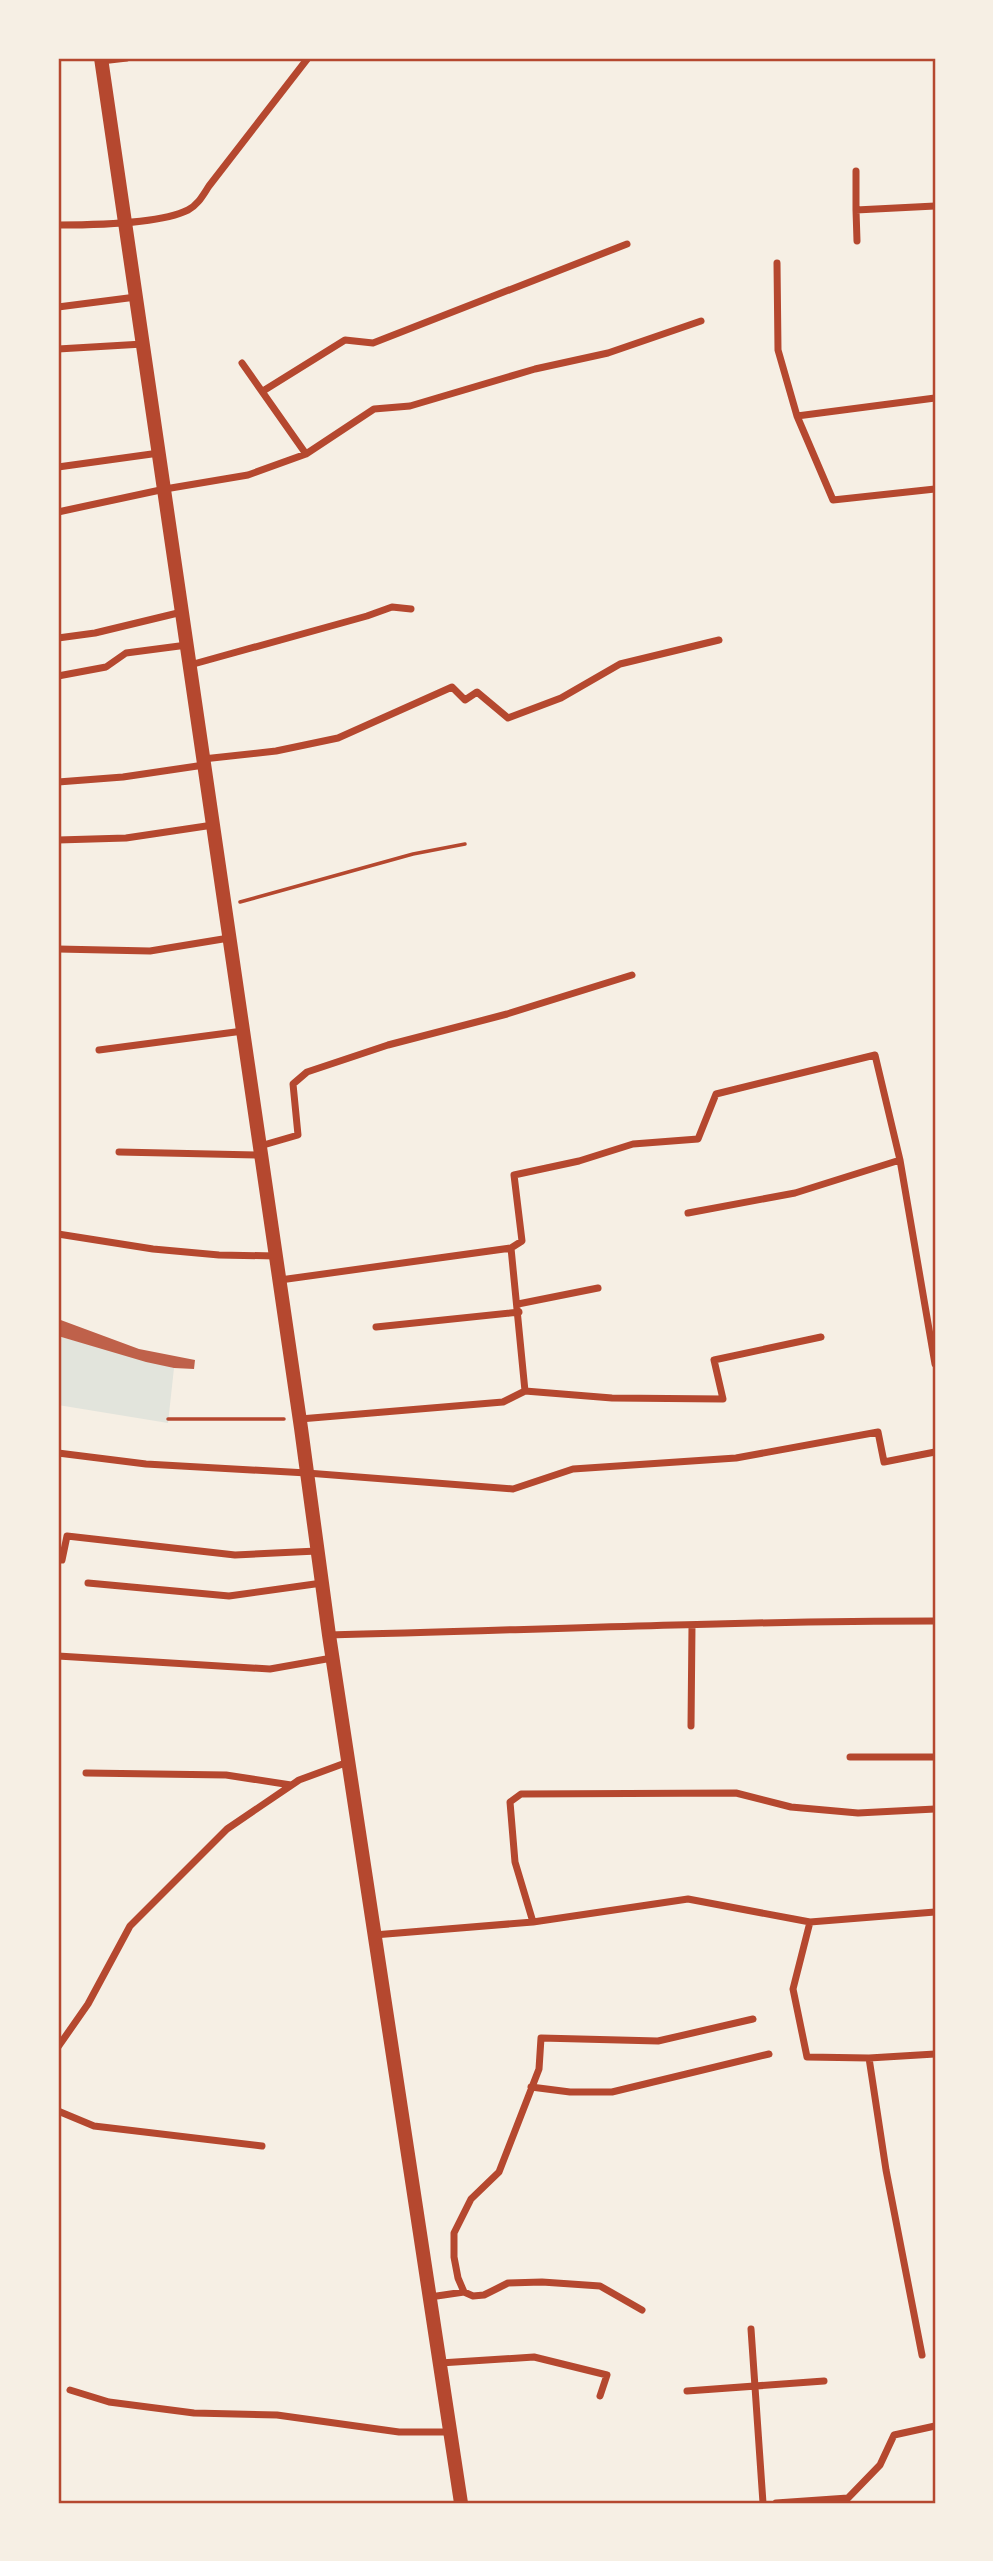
<svg xmlns="http://www.w3.org/2000/svg" width="993" height="2561" viewBox="0 0 993 2561" font-family="Karla,sans-serif">
  <style>
    .green { fill: #e2e4dc }
    .building { fill: #bf614a }
    .lines { fill: none; stroke-linecap: round; stroke-linejoin: round }
    .path { stroke: #b5482f; stroke-width: 3.5 }
    .minor { stroke: #b5482f; stroke-width: 7 }
    .secondary { stroke: #b5482f; stroke-width: 14 }
    .neatline { fill: none; stroke: #b5482f; stroke-width: 2.5 }
  </style>
  <rect width="100%" height="100%" fill="#f6efe4"/>
  <path class="green" d="M58 1336 174 1368 168 1423 58 1405Z"/>
  <path class="building" d="M58 1319 139 1349 195 1360 194 1369 174 1368 146 1362 58 1336Z"/>
  <g class="lines">
    <path class="path" d="M240 902 413 854 465 844
      M168 1419H284"/>
    <path class="minor" d="M101 61 127 58
      M856 171V210L935 206
      M856 210 857 241
      M58 225C90 225 160 224 188 210 198 205 203 195 209 186L308 58
      M777 263 778 350 797 416 833 500 935 489
      M58 307 136 297
      M58 349 143 344
      M242 363 306 454
      M263 391 345 340 373 343 627 244
      M797 416 935 398
      M58 467 159 453
      M58 512 165 489 248 475 306 454 374 409 410 406 535 369 608 353 701 321
      M58 638 95 633 182 612
      M190 665 367 616 392 607 411 609
      M58 676 106 667 126 653 187 645
      M203 759 276 751 338 738 452 687 465 700 477 692 508 718 561 698 620 664 719 640
      M58 782 123 777 204 765
      M58 840 126 838 213 825
      M58 949 150 951 229 938
      M99 1050 243 1031
      M260 1146 298 1135 293 1084 307 1072 388 1045 507 1014 632 975
      M119 1152 261 1155
      M688 1213 795 1193 900 1160
      M58 1234 153 1249 219 1255 276 1256
      M511 1248 525 1391
      M280 1280 511 1248 522 1241 514 1175 579 1161 633 1144 698 1139 716 1094 875 1055 900 1160 935 1364
      M518 1304 598 1288
      M376 1327 519 1312
      M300 1419 503 1402 525 1391 612 1398 723 1399 714 1360 821 1337
      M58 1453 146 1464 307 1473 513 1489 573 1469 736 1458 878 1432 884 1462 935 1452
      M62 1560 67 1536 235 1555 317 1551
      M88 1583 229 1596 322 1583
      M329 1635C531 1630 733 1621 935 1621
      M58 1656 270 1669 332 1658
      M691 1726 692 1626
      M850 1757H935
      M86 1773 226 1775 291 1785
      M533 1922 515 1862 510 1802 521 1794 736 1793 791 1807 858 1813 935 1809
      M810 1922 793 1989 807 2057 869 2058 935 2054
      M374 1935 533 1922 688 1899 810 1922 935 1912
      M58 2047 88 2004 130 1926 227 1829 299 1780 348 1762
      M869 2058 886 2170 922 2355
      M531 2087 570 2092H612L769 2054
      M58 2111 94 2126 262 2146
      M464 2292 458 2278 454 2257V2233L471 2199 499 2172 539 2069 541 2038 658 2041 753 2019
      M430 2297 464 2292 473 2296 484 2295 508 2283 542 2282 600 2286 642 2310
      M751 2329 763 2503
      M440 2363 534 2357 607 2375 600 2396
      M70 2390 109 2402 194 2413 277 2415 399 2432H450
      M687 2391 824 2381
      M776 2503 848 2498 880 2465 894 2435 935 2426"/>
    <path class="secondary" d="M101 58 301 1428 329 1635 461 2503"/>
  </g>
  <rect width="993" height="2561" fill="none" stroke="#f6efe4" stroke-width="119"/>
  <rect x="60" y="60" width="874" height="2442" class="neatline"/>
</svg>
